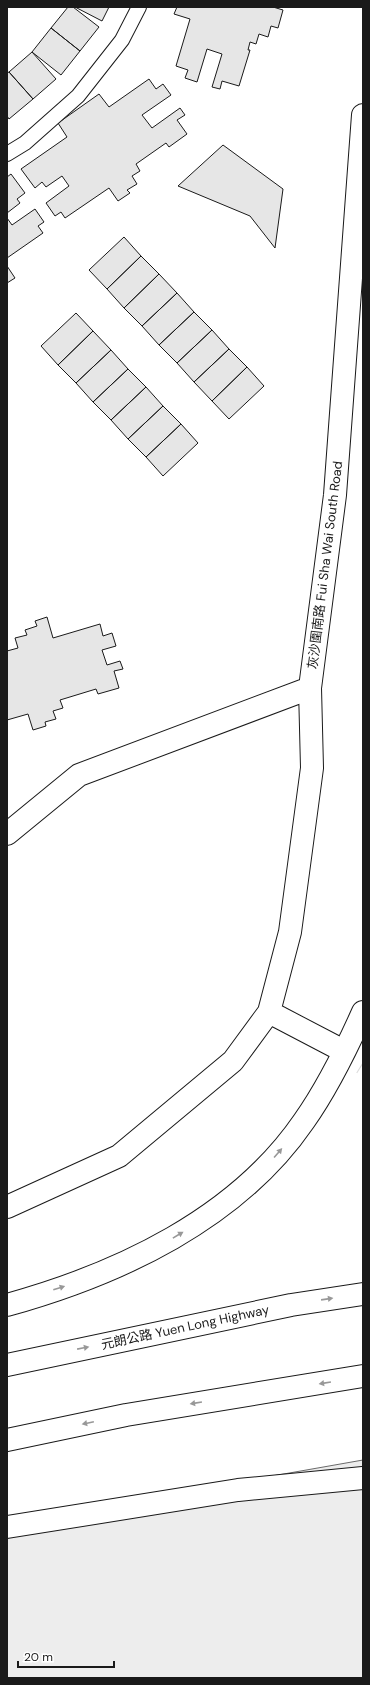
<svg xmlns="http://www.w3.org/2000/svg" width="370" height="1685" viewBox="0 0 370 1685" font-family="'DM Sans','Noto Sans TC',sans-serif">
  <style>
    .built { fill: #ededed; stroke: #6a6a6a }
    .building { fill: #e6e6e6; stroke: #1a1a1a }
    .lines { fill: none; stroke-linecap: round; stroke-linejoin: round }
    .street-tunnel { stroke: #ddd; stroke-width: 22; stroke-dasharray: 22 11; stroke-linecap: butt }
    .lane-casing { stroke: #1a1a1a; stroke-width: 16 }
    .street-casing { stroke: #1a1a1a; stroke-width: 24 }
    .highway-casing { stroke: #1a1a1a; stroke-width: 24 }
    .lane { stroke: #fff; stroke-width: 14 }
    .street { stroke: #fff; stroke-width: 22 }
    .highway { stroke: #fff; stroke-width: 22 }
    .oneway { fill: #989898 }
    .labels { text-anchor: middle; dominant-baseline: central; stroke-width: 3; stroke-linejoin: round; paint-order: stroke }
    .street-label { font-size: 13px; fill: #1a1a1a; stroke: #fff }
  </style>
  <rect width="100%" height="100%" fill="#fff"/>
  <path class="built" d="M363 1460V1678H7V1528L159 1496Z"/>
  <path class="building" d="M68 7H73L99 27 80 51 51 28Z
    M75 7H109L102 21Z
    M177 7H273L283 10 278 28 271 26 268 37 259 34 256 44 250 42 248 50H250L239 86 222 81 220 89 212 87 222 54 207 49 197 82 185 78 188 70 176 66 190 19 174 14Z
    M51 28 80 51 61 75 32 52Z
    M32 52 56 79 33 99 9 72Z
    M9 72 33 99 9 119 7 116V73Z
    M149 79 156 89 163 84 171 95 142 115 152 128 180 108 185 115 177 120 187 134 169 147 166 143 136 164 140 171 132 176 137 184 127 190 130 193 118 201 109 188 65 218 61 212 55 216 46 203 69 186 62 176 46 187 42 182 35 188 21 169 67 137 58 123 99 94 109 107Z
    M223 145 283 189 275 248 250 216 178 186Z
    M11 174 25 193 17 199 20 203 7 213V177Z
    M35 209 44 222 38 226 43 233 7 258V218L12 225Z
    M124 237 141 256 107 289 89 270Z
    M141 256 159 274 124 308 107 289Z
    M7 266 15 278 7 283Z
    M159 274 177 293 142 326 124 308Z
    M177 293 194 312 159 345 142 326Z
    M194 312 212 330 177 363 159 345Z
    M76 313 93 331 58 365 41 346Z
    M212 330 229 349 194 382 177 363Z
    M93 331 111 350 76 383 58 365Z
    M229 349 247 367 212 401 194 382Z
    M111 350 128 369 93 402 76 383Z
    M247 367 264 386 229 419 212 401Z
    M128 369 146 387 111 420 93 402Z
    M146 387 163 406 128 439 111 420Z
    M163 406 181 424 146 457 128 439Z
    M181 424 198 443 163 476 146 457Z
    M47 617 53 638 100 624 103 636 112 633 116 646 102 650 107 665 120 661 123 669 114 671 119 688 98 694 96 689 60 700 63 708 53 711 56 719 45 722 46 726 33 730 28 714 7 720V651L18 648 15 638 27 635 25 630 37 626 35 621Z"/>
  <g class="lines">
    <path class="street-tunnel" d="M334 1046 363 1064"/>
    <g class="lane-casing">
      <path id="lane" d="M7 154 25 143 78 96 122 40 139 7"/>
    </g>
    <g class="street-casing">
      <path id="street" d="M7 834 79 775 310 688
        M269 1012 334 1046
        M7 1207 119 1156 233 1061 269 1012 290 932 312 768 310 688 335 495 363 115
        M7 1527 238 1490 363 1478"/>
    </g>
    <g class="highway-casing">
      <path id="highway" d="M7 1305C119 1274 237 1219 304 1121 328 1087 346 1050 363 1012
        M7 1365 291 1305 363 1294
        M7 1440 126 1415 363 1376"/>
    </g>
    <use href="#lane" class="lane"/>
    <use href="#street" class="street"/>
    <use href="#highway" class="highway"/>
  </g>
  <defs><path id="oneway-solid" d="M-6-.8H1V-3.2L6.5 0L1 3.2V.8H-6Z"/></defs>
  <g class="oneway">
    <use href="#oneway-solid" transform="translate(278 1153) rotate(-49)"/>
    <use href="#oneway-solid" transform="translate(178 1235) rotate(-31)"/>
    <use href="#oneway-solid" transform="translate(59 1288) rotate(-18)"/>
    <use href="#oneway-solid" transform="translate(327 1299) rotate(-8)"/>
    <use href="#oneway-solid" transform="translate(83 1348) rotate(-11)"/>
    <use href="#oneway-solid" transform="translate(325 1383) rotate(171)"/>
    <use href="#oneway-solid" transform="translate(196 1403) rotate(171)"/>
    <use href="#oneway-solid" transform="translate(88 1423) rotate(168)"/>
  </g>
  <g class="labels">
    <g class="street-label">
      <text transform="translate(325 565) rotate(-83)">灰沙圍南路 Fui Sha Wai South Road</text>
      <text transform="translate(185 1327) rotate(-12)">元朗公路 Yuen Long Highway</text>
    </g>
  </g>
  <rect width="370" height="1685" fill="none" stroke="#1a1a1a" stroke-width="16"/>
  <path d="M18 1661v6h96v-6" fill="none" stroke="#1a1a1a" stroke-width="2"/>
  <text x="24" y="1661" font-size="12" fill="#1a1a1a" stroke="#ffffff" stroke-width="3" paint-order="stroke">20 m</text>
</svg>
